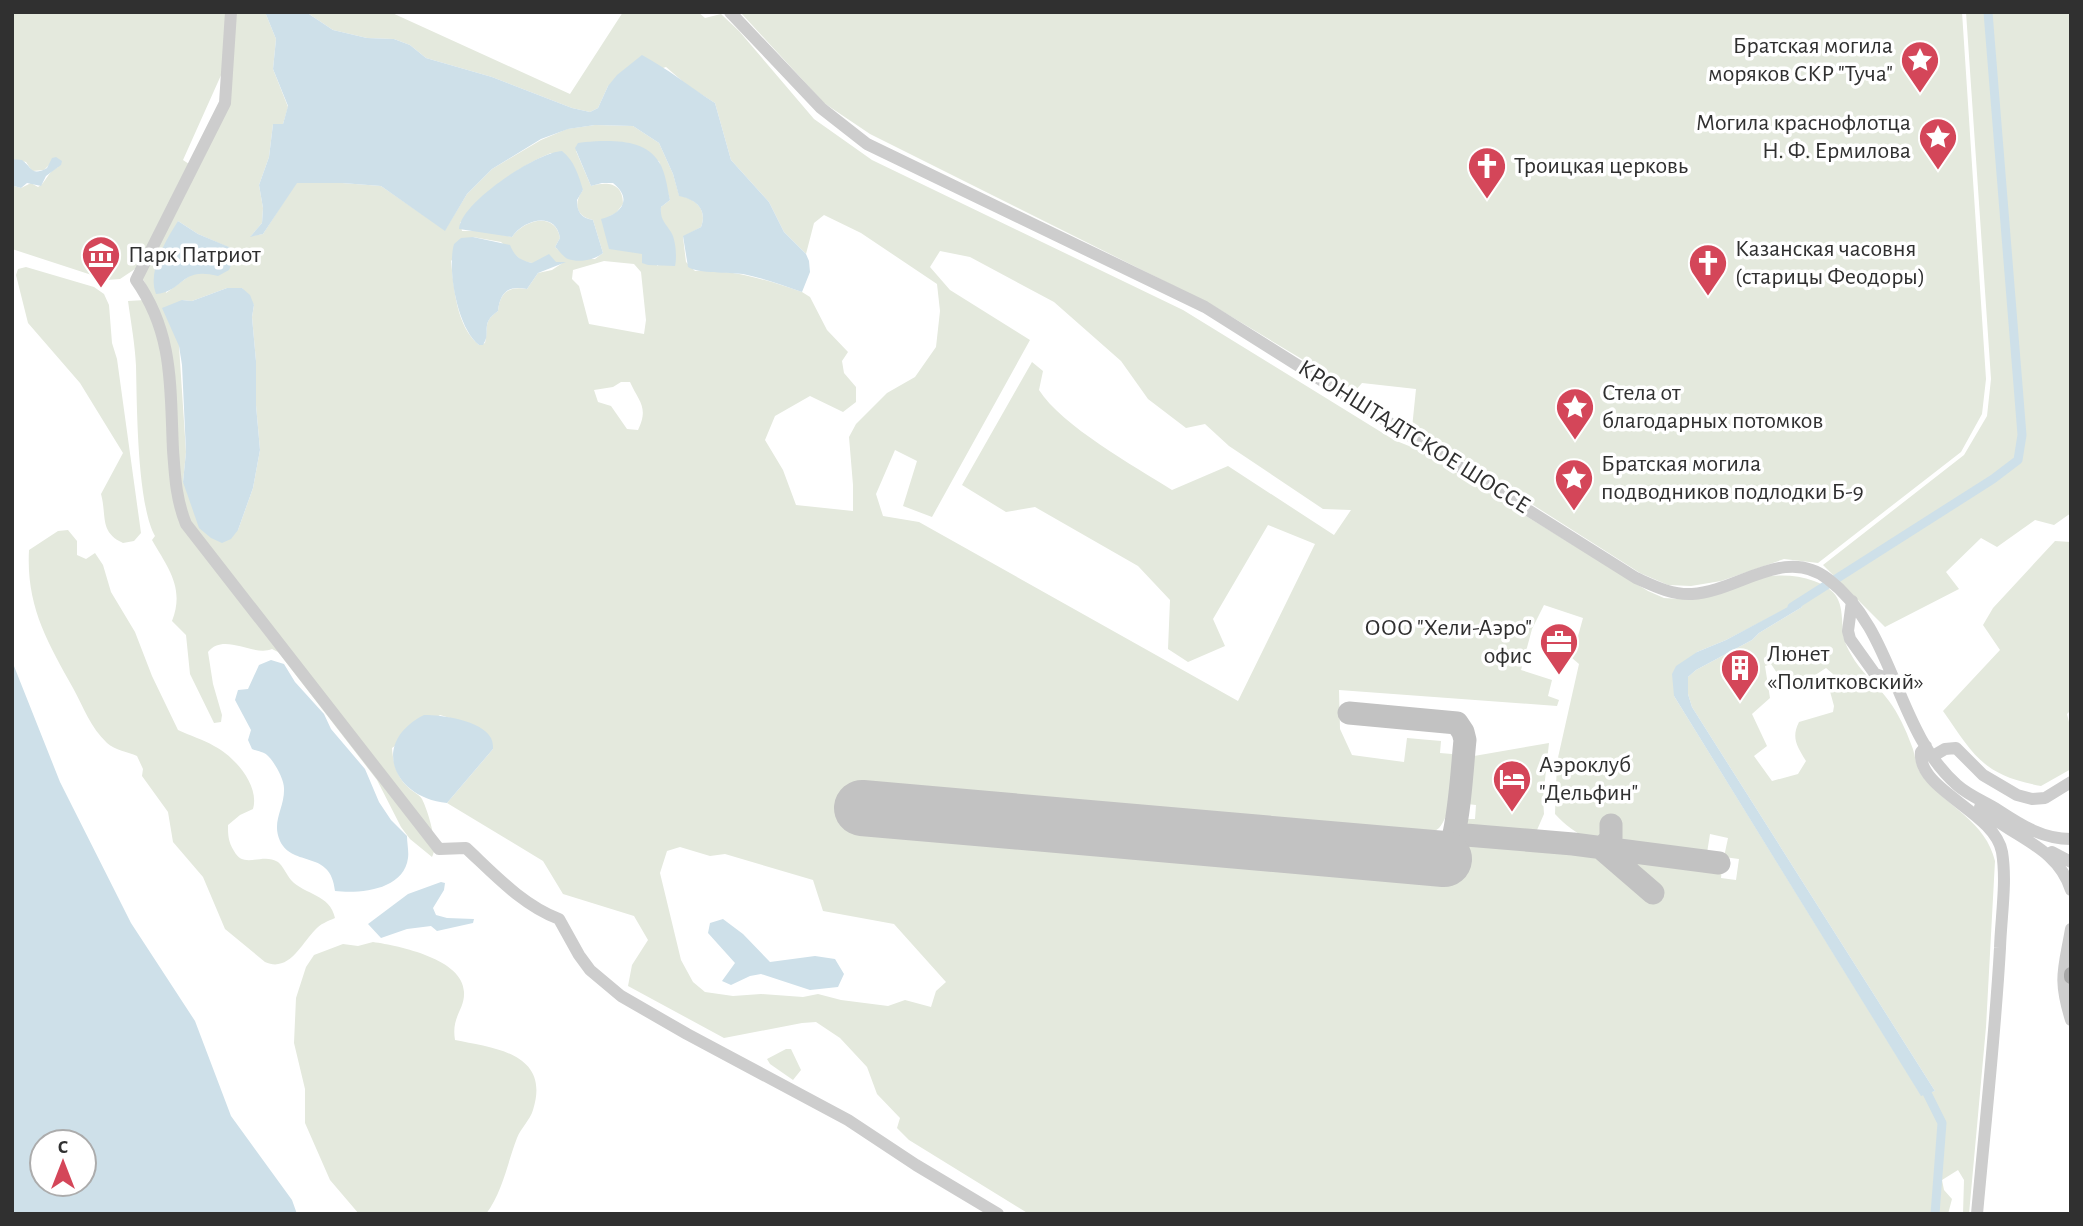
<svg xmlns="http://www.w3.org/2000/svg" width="2083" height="1226" viewBox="0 0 2083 1226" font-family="'Alegreya Sans',sans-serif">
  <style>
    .green { fill: #e4e9dd; fill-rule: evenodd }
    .water { fill: #cee0e9; fill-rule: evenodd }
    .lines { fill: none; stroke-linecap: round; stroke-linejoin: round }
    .canal { stroke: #cee0e9; stroke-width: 9 }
    .taxiway { stroke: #c2c2c2; stroke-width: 23 }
    .runway { stroke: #c2c2c2; stroke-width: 56 }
    .minor { stroke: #cdcdcd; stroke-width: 12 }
    .major { stroke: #a8a8a8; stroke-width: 14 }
    .labels { text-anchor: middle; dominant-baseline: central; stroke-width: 7; stroke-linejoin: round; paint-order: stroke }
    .poi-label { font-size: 24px; fill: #303030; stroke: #fff; text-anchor: start }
    .street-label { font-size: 24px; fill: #303030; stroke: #fff }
  </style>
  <rect width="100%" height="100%" fill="#fff"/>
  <path class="green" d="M12 12H227L222 73 183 160 192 166 228 104 234 12H265L276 39 273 69 288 107 283 124H273L269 157 259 185 263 208 262 223 251 236 263 234 296 183H342L381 186 445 230 467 194 492 169 541 140 567 129 595 125 633 126 659 143 673 174 679 195C695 199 708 209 701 227L683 237 686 262 695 271C733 269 767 280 802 292L810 297 827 330 848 352 842 361 844 373 856 387V402L843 412 810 396 775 416 765 440 783 470 796 505 853 511V485L849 437 856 424 887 393 915 377 936 347 940 311 937 284 861 233 824 215 814 223 806 254 784 232 769 202 731 160 715 103 688 86 666 67 608 86 598 108 590 112 572 108 492 77 426 58 410 45 394 39 367 38 333 30 306 12H390L570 94 623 12H698L705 18 721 14 739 31 814 119 872 160 1183 310 1394 440 1419 450 1648 591 1664 598 1680 599C1721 588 1772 565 1814 581 1843 592 1841 606 1843 632 1843 641 1850 653 1855 661 1866 677 1879 687 1889 701 1898 713 1906 730 1911 744 1916 755 1915 768 1924 778 1948 807 1986 822 1995 861L1986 1027 1969 1214H1963L1964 1180 1958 1170 1942 1180 1944 1190 1952 1199 1948 1214H1029L909 1140 897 1128 900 1118 877 1094 867 1067 840 1038 816 1022 802 1023 724 1038 628 986 632 965 648 940 634 916 563 894 543 861 447 803 493 749 467 723 440 715 392 748C393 763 397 778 409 788 413 792 419 794 422 799 428 811 439 846 432 857L410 839 401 827 377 780 278 652 272 649C253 657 224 632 208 652L213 684 222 715 221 722 214 723 190 674 186 635 172 621C185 588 168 568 152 540L155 536C137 504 137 406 136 366 135 344 131 323 128 301L145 300C151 287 143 279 135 269L120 279 107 280 12 249V177L14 186 21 188 31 183 38 187C46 183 47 172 58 167L49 165 44 170 32 171 26 162 12 159ZM576 151 659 161 670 200 661 207 660 216 667 229 658 266 643 254 610 216 616 213 623 204C623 183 608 181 591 186ZM551 153 583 190C573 203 576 217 593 220L603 253 595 259H569L555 247 560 238C555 211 524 220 512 237L483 231H462L460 223C484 192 515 168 551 153ZM178 221 198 234 228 247 203 272 192 274 166 293ZM473 237 501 242 522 261 532 263 564 262 552 270 538 273 527 289C509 286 500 292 498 311 482 322 489 328 485 343L479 345C456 326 454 288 451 261ZM940 251 970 257 1054 302 1121 361 1148 399 1186 428 1205 424 1229 446 1323 509 1351 510 1334 535 1228 466 1172 490C1134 466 1062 426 1039 390L1043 371 1032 362 962 485 1006 512 1035 507 1138 566 1170 600 1168 649 1188 662 1225 646 1213 619 1268 525 1315 544 1238 701 919 522 883 516 876 494 895 450 917 461 903 506 932 517 1030 340 950 290 930 267ZM604 261 634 264 641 272 646 320 644 334 589 324 579 286 572 279 573 270ZM227 288H242L254 305 252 317 256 361V405L260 450 253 488 238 530 183 482 186 452 179 346 182 300 192 301ZM621 382H630C639 402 649 407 638 430L627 429 611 406 598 402 594 390 613 387ZM1799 602 1802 607 1759 633 1752 640 1696 670 1688 677V694L1692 707 1935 1091 1921 1095 1674 696 1697 652 1726 640ZM1544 605 1583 618 1572 658 1579 664 1557 762 1555 814C1565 825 1576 833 1590 840 1604 847 1683 861 1698 859 1702 858 1704 856 1707 853L1710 834 1728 838 1724 857 1739 859 1736 880 1721 878 1722 868 1533 843 1464 838 1461 880 847 828 851 786 1423 835C1428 833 1435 832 1439 828 1453 812 1455 773 1452 754L1440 753 1441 741 1407 738 1404 762 1352 755 1340 729 1339 690 1557 706 1559 700 1548 696 1552 680 1521 670 1532 629ZM1771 664 1787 688 1797 687 1826 668 1833 674 1828 684 1834 706 1833 712 1799 722C1791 738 1797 746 1806 761L1798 774 1772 781 1754 756 1767 746 1752 714 1770 698 1765 666ZM680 847 710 856 725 854 813 880 823 911 894 924 946 982 936 991 931 1007 905 1000 888 1006 841 1000 818 994 803 997 761 994 733 996 705 992 693 982 681 960 660 873 667 851Z
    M1962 12 1986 379 1982 414 1961 452 1818 563 1784 559 1721 581 1691 586 1668 585 1640 573 1412 428 1416 389 1362 383 1355 391 1212 305 870 134 824 103 741 13Z
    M1966 12H2071V513L2054 525 2035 520 1997 547 1981 538 1946 572 1959 589 1885 627 1823 565 1964 455 1987 416 1991 379Z
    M26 267 94 287 104 294 109 305 112 343 117 359 141 533 134 541 123 543C99 532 107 516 101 494L123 453 80 383 28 323 16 275 18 269Z
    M68 530 77 541V555L86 559 95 553 103 565 111 592 135 632 152 676 178 730C190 736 203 739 214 746 234 756 260 785 253 809L240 815 228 825C228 835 228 841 234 851 244 870 262 852 278 862 283 866 287 875 291 880 305 895 330 894 335 918 328 921 320 924 315 930 302 943 289 973 265 962L225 929 203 877 173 842 168 812 142 776 143 769 137 756C128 752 115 750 107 743 90 727 84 708 73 688 47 641 26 606 29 550L58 531Z
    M2055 541 2071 542V710L2067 714 2071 730V769L2041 786C1983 775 1975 757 1943 711L2000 650 1983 625 1993 608Z
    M1549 743 1543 798 1544 814 1537 830 1526 835 1474 831 1467 827 1465 819H1475L1476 805 1467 804 1474 756Z
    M373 942C400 946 463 959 464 992 465 1010 451 1016 455 1040 494 1048 551 1053 533 1110 530 1120 521 1128 517 1138 507 1164 503 1191 486 1214H359L330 1180 305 1123V1089L294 1043 296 998 306 967 314 955 343 944 358 946Z
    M786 1049H791L801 1070 793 1080 770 1064 767 1059Z"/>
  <path class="water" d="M265 12H306L333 30 367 38 394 39 410 45 426 58 492 77 572 108 590 112 598 108 608 86 617 75 642 55C668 69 690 87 715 103L731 160 769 202 784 232 806 254 809 261 810 272 802 292C782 285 763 278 743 274 728 272 699 274 688 267L683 236 701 227C708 209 695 199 679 196L673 174 659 143 633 126 595 125 568 129 541 139 492 169 467 194 445 231 381 186 342 183H297L263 234 250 237 262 223 263 208 259 185 269 157 273 124H283L288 106 273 69 276 39Z
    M585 142C609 140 645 138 659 162 666 173 667 188 670 200L661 207C660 220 665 222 671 232 676 240 677 258 675 266L648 265 642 263V254L609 249 601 219C620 214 634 200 613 183H602L591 186 575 148 578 143Z
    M562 151C574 160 579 176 583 190L577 200C577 212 581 218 593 220L603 253C595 260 579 263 568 259 563 257 559 250 555 247L560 238C556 211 524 219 512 237L459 229C460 203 537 152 562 151Z
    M56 157 62 161 61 165 46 176 41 186 27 183 21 188 14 186 12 159 22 160C32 167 31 177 47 168L52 158Z
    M178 221 198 234 229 247 236 254 229 270 218 276C180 266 185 291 156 294 147 271 166 240 178 221Z
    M473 237 510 245C515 257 520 260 532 263L549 254 556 262H566L538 273 527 289C509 285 500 292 498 311 479 324 492 332 483 345H479C457 328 447 269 454 244L461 238Z
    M227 288H242L250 295 254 305 252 317 256 361V405L260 450 253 488 238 530 231 539 222 543 211 538 199 528 183 482 186 452 182 365 179 346 162 308 182 300 192 301Z
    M1799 601 1802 607 1759 633 1752 640 1696 670 1688 677V694L1692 707 1935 1091 1921 1096 1674 696 1672 674 1676 666 1697 652 1726 640Z
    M271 660 284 664 295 682 324 714 331 729 365 769 379 802 391 820 407 836C407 843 409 852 408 858 404 890 360 894 335 891 331 849 293 868 280 841 271 821 285 808 284 788 284 779 274 761 267 755 264 752 256 751 252 749L248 740 251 730 235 700 238 690 248 689 259 665Z
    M12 661 60 782 131 923 195 1021 231 1116 292 1200 297 1214H12ZM84 1142V1184H42V1142Z
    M424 715C442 715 481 720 491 738 493 742 493 746 493 749L447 803C394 798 369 743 424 715Z
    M441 882 445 883 444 890 433 908 436 915 447 918 474 919 473 923 437 931 431 926 407 929 381 938 368 924 408 894Z
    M723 919 743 934 770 962 815 956 835 959 844 974 838 987 810 990 761 974 750 976 731 985 722 981 735 963 708 933 710 923Z"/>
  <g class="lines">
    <path class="canal" d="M1792 607 1993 479 2018 460 2022 435 1988 12
      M1922 1083 1942 1123 1935 1214"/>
    <path class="taxiway" d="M1349 713 1457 723 1463 732 1465 740C1462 766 1459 843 1444 859
      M1611 825V838L1602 849 1653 893
      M1454 834 1573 844 1719 863"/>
    <path class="runway" d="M862 808 1444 859"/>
    <path class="minor" d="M231 12 225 103 136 280C174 334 170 387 173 450 175 477 176 499 186 524L439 849 466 848C494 874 522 905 559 919L579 955 590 970 621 996 687 1034 848 1120 916 1165 998 1214
      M730 12 821 108 867 144 1205 307 1636 578C1654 586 1671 595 1692 594 1737 592 1785 545 1828 579 1896 631 1894 729 1957 785 1968 795 1985 802 1998 810 2021 825 2042 839 2071 839
      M1852 601 1848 631 1850 639 1875 674 1895 681
      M1926 746 1921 752C1917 790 1995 812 2002 852 2007 882 2001 917 2000 948 1995 1037 1985 1125 1977 1214
      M1933 756 1945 749 1956 748 1983 775 2017 795 2032 799 2045 798 2071 782
      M1980 807C2010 837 2057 845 2071 890
      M2052 852 2071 862
      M2071 929C2064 970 2058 978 2071 1020"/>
    <path class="major" d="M2071 974V977"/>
  </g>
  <defs>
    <g id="sight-pin" transform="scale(2.0125)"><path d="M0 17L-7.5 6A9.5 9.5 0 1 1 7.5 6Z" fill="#d44659" stroke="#fff"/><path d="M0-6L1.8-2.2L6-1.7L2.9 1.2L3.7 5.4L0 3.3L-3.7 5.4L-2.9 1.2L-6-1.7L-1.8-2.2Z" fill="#fff"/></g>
    <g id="church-pin" transform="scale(2.0125)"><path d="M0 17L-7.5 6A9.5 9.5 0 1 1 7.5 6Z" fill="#d44659" stroke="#fff"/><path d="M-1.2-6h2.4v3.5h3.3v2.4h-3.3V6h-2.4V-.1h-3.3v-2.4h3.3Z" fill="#fff"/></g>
    <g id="museum-pin" transform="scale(2.0125)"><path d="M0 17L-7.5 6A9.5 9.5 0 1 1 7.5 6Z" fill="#d44659" stroke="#fff"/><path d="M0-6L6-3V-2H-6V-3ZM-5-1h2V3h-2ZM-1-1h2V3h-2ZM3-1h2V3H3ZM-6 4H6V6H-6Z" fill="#fff"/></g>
    <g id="office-pin" transform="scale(2.0125)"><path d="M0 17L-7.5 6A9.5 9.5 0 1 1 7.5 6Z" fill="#d44659" stroke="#fff"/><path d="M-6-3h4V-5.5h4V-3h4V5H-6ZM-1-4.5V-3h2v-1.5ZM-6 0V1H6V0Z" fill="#fff"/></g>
    <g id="building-pin" transform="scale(2.0125)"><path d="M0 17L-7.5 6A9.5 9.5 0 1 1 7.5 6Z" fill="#d44659" stroke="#fff"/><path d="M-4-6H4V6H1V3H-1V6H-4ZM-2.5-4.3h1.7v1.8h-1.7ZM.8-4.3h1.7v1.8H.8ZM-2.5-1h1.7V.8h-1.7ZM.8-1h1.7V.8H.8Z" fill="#fff"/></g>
    <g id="hotel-pin" transform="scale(2.0125)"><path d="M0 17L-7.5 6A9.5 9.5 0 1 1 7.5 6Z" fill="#d44659" stroke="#fff"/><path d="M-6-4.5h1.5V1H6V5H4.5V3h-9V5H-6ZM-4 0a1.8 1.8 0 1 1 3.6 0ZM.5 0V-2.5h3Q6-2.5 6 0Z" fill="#fff"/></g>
  </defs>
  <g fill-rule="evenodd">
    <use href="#sight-pin" x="1920" y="60"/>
    <use href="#sight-pin" x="1938" y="137"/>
    <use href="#church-pin" x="1487" y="166"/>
    <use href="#museum-pin" x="101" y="255"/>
    <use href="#church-pin" x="1708" y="263"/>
    <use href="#sight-pin" x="1575" y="407"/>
    <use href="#sight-pin" x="1574" y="478"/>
    <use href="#office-pin" x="1559" y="642"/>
    <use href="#building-pin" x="1740" y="668"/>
    <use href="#hotel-pin" x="1512" y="779"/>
  </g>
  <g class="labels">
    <g class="poi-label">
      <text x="1893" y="46" text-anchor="end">Братская могила<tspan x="1893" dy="28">моряков СКР "Туча"</tspan></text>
      <text x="1911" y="123" text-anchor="end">Могила краснофлотца<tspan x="1911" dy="28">Н. Ф. Ермилова</tspan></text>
      <text x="1514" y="166">Троицкая церковь</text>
      <text x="1735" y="249">Казанская часовня<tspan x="1735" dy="28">(старицы Феодоры)</tspan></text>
      <text x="128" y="255">Парк Патриот</text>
      <text x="1602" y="393">Стела от<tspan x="1602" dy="28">благодарных потомков</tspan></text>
      <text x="1601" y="464">Братская могила<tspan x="1601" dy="28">подводников подлодки Б-9</tspan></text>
      <text x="1532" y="628" text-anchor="end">ООО "Хели-Аэро"<tspan x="1532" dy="28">офис</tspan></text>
      <text x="1767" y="654">Люнет<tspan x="1767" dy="28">«Политковский»</tspan></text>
      <text x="1539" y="765">Аэроклуб<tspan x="1539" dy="28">"Дельфин"</tspan></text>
    </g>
    <g class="street-label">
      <text transform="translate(1414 437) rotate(32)">КРОНШТАДТСКОЕ ШОССЕ</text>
    </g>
  </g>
  <rect width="2083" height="1226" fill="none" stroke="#303030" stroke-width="28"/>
  <g transform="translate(63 1163)"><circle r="33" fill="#ffffff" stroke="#acacac" stroke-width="2"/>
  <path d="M0-5L12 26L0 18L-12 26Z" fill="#d44659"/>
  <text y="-10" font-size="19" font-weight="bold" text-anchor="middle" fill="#303030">С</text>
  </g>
</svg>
